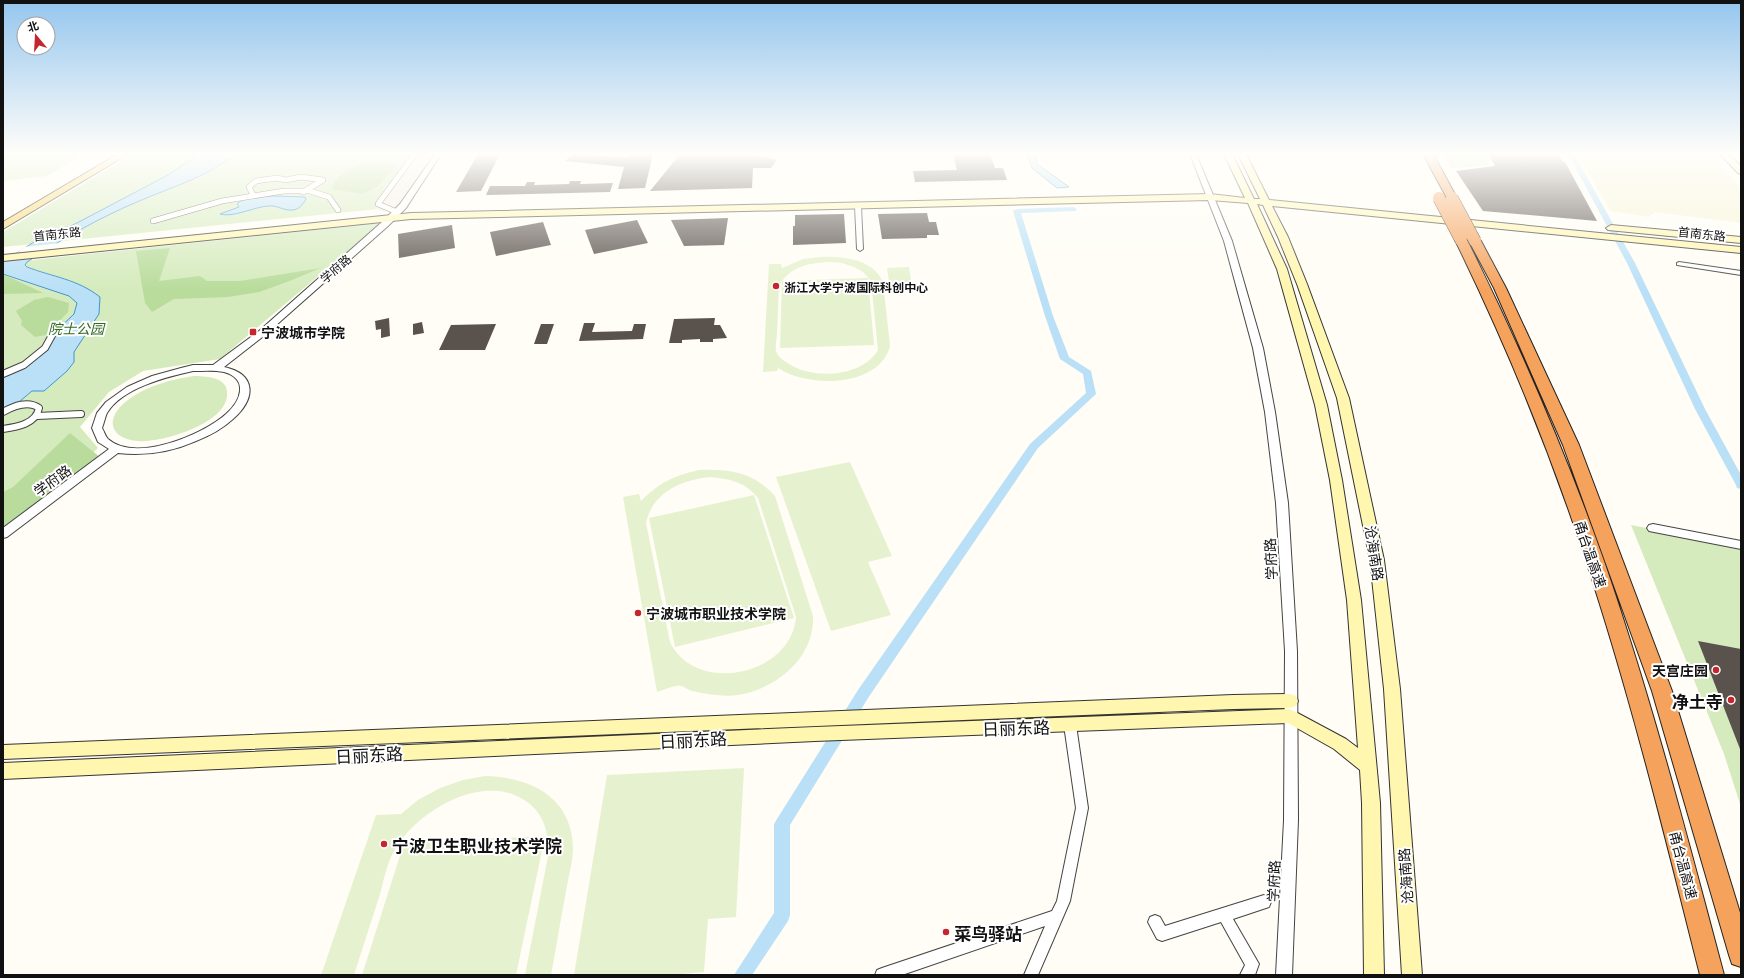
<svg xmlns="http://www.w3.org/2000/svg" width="1744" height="978" viewBox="0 0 1744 978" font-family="Georgia,'Noto Sans SC',serif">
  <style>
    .farmland { fill: #f6f3d4 }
    .green { fill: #d5ebbd }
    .forest { fill: #b9dc9c }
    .pitch { fill: #e6f2cf; fill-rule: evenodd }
    .plaza { fill: #f1ede2 }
    .water { fill: #b9e0f7; stroke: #3f96cf }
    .pier { fill: #fffdf5 }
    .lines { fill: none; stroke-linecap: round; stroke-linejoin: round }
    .canal { fill: #b9e0f7; fill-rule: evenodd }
    .building { fill: #5a524d }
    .pedestrian-far1-casing { stroke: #444; stroke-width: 6 }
    .pedestrian-casing { stroke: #444; stroke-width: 8 }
    .minor-casing { stroke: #444; stroke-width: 2 }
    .tertiary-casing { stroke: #444; stroke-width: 2 }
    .secondary-casing { stroke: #333; stroke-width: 2 }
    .primary-casing { stroke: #222; stroke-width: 2 }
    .motorway-casing { stroke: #222; stroke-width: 2 }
    .pedestrian-far1 { stroke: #fff; stroke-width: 5 }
    .pedestrian { stroke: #fff; stroke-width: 6 }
    .minor { fill: #fff; fill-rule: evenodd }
    .tertiary { fill: #fff; fill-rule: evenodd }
    .secondary { fill: #fff6b0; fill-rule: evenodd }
    .primary { fill: #f9d66b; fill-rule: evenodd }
    .motorway { fill: #f5a25d; fill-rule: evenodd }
    .motorway-bridge-casing { stroke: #222; stroke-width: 13; stroke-linecap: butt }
    .motorway-bridge { stroke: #f5a25d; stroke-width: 12 }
    .poi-dot { fill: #c4262e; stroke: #fff; stroke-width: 1.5 }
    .labels { text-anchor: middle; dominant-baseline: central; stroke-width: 4; stroke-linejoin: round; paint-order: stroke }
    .far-street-label { font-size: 12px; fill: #111; stroke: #fff }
    .far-poi-label { font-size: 12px; font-weight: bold; fill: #111; stroke: #fff; text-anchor: start }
    .park-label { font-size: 14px; font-style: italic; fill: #2f6b1f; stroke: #fff }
    .poi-label { font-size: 14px; font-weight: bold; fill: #111; stroke: #fff; text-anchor: start }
    .street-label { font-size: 14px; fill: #111; stroke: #fff }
    .near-poi-label { font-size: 17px; font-weight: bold; fill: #111; stroke: #fff; text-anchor: start }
    .near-street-label { font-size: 17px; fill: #111; stroke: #fff }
  </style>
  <rect width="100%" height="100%" fill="#fffdf5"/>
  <path class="farmland" d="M1577 154H1709L1741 188V223L1655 212 1649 217 1611 211Z"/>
  <path class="green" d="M3 154H83L47 176 3 181Z
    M133 154H423L378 209 3 247V232Z
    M1443 154H1487L1489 165 1452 168Z
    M381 223 220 359 143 371 109 392 80 427 98 448 82 463 3 519V263Z
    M194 376C204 376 226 377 227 391 231 423 162 443 137 441 114 439 104 423 122 405 142 387 168 380 194 376Z
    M1631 525 1741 546V807L1724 754Z"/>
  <path class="forest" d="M370 162 398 164 377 187 362 194 332 189C334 174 357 165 370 162Z
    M170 248 159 281 200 276 207 281H240L321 268 287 282 259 292 228 297 174 299 152 312 145 303 136 251Z
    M3 274 43 293 3 294Z
    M48 297 69 303 68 312 46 335 35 337 21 325 22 321 16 311 34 300Z
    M70 433 101 458 3 528V492L13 487Z"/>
  <path class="pitch" d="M820 257C842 256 873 259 883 282L890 346C879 388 808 388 778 368L777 371 763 372 769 264H781L782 268 803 259ZM829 262 842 263 854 267 863 272 871 281 878 350C862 377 814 380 789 364 784 361 778 357 776 351 775 346 777 338 777 332 778 317 778 301 779 286L782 281 780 348 874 345 868 278 782 281C794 265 811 263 829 262Z
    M909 267 912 288 890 289 887 268Z
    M850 462 892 556 868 562 891 615 831 631 776 477Z
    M699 470C731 469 753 472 775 496L813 616C815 658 776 689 738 695 723 697 706 694 692 691 688 690 685 687 681 686 674 685 664 690 657 692L623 497 639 494 641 501C660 482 673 476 699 470ZM710 477C730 479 745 482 758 498L796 617C792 675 696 696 670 642L646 523C653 492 681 480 710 477Z
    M754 495 794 618 675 647 649 518Z
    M744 768 736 917 708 919 704 972 672 975H574L607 775Z
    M485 776C530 777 572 797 573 848 573 863 567 882 565 897 560 923 556 949 551 975H525L549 851C547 823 540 805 512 794 496 788 474 791 459 797 432 808 406 828 393 853 387 864 384 879 381 891 372 919 363 947 354 975H321L376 815 401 814 418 800 440 788 463 780Z
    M545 836 516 975H362L404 843Z"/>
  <path class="plaza" d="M414 154H432L398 208 384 212 375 208Z"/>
  <path class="water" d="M199 154H235C206 178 171 187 137 202 99 218 62 239 27 262L25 265 27 267C53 277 77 279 100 297L99 314 74 352V362L67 371 44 391H32L19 402 3 408V376L45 348 52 335 74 314 77 303 69 296 3 274V262L37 240 75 224 168 175Z
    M1027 154H1035L1037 164 1069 187 1057 188 1032 168Z
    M273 196 305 197 306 199C303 204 299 210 292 210 284 211 277 205 268 206 254 207 233 218 220 214L239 207 237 204C244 196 263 197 273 196Z"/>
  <path class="pier" d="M59 243 38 257 9 260 24 247Z"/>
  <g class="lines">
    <path class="canal" d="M1568 154H1574L1635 263 1705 409 1741 475V489L1737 488 1736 485 1695 409 1627 263Z
      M1073 207 1077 209 1076 211 1021 213 1053 316 1069 357 1091 371 1096 394 1038 448 868 698 790 825V915L788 921 752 975H734L774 913V824L777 819 858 690 1030 444 1086 393 1083 374 1060 359 1045 316 1013 211 1017 209Z"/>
  </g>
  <path class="building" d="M478 154H500L481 191 456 192Z
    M573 154 628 158 630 154H653L645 188 618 189 624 167 565 161Z
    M680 154 740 155 741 154 777 159 771 168H753L752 188 650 191Z
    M956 154H990L995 168H1003L1007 180 915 182 913 171 957 170 953 155H956Z
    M1489 154H1558L1563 162H1565L1597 221 1483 211 1456 171 1495 166Z
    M570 181H581L580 184 613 183 610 192 486 195 490 186H525L527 182H535L534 185 569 184Z
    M927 213 929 222H936L939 235H927V238L882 239 878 214Z
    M844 214 846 243 793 245V226H795V215Z
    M728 218 724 245 684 246 671 220Z
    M637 220 648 243 594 254 585 230Z
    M543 222 551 245 496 256 490 232Z
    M452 225 455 248 399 258 398 234Z
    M389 318 390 336 381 338V329L376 330 375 321Z
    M715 318 714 325H720L727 338 713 339V342H700V339L682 340V343H669L674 319Z
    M422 322 424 333 413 335V324Z
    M584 323H595L592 332 632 331 634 324H646L643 339 579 341Z
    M496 324 485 350H439L451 325Z
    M541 324H554L547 344H534Z
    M1698 641 1741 649V749H1740Z"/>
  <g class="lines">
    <g class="pedestrian-far1-casing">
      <path id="pedestrian-far1" d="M253 195 249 187 256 181 277 178 286 180 301 177 323 180 303 192
        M397 212 378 204 415 154
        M153 221 222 201 284 191H310L329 197 338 210"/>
    </g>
    <g class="pedestrian-casing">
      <path id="pedestrian" d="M3 374 24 365 45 348 56 328
        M3 412C14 406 28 400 39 408 36 424 17 427 3 429
        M37 416 81 414"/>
    </g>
    <g class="minor-casing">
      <path id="minor" d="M858 204 861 206 863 249 860 251 857 249 855 206Z
        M1679 262 1741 271V275L1677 265V263Z
        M1070 720 1074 722 1076 725 1088 808 1070 901 1038 975H1024L1045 926 902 975H875L877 970 882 968 1052 911 1057 901 1076 808 1064 725 1066 722Z
        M1264 895 1269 897 1271 902 1269 907 1233 919 1259 964 1255 975H1240L1245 965 1221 922 1162 941 1157 939 1148 922 1150 917 1155 915 1160 917 1165 926Z"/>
    </g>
    <g class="tertiary-casing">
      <path id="tertiary" d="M435 154H441L406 208 388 226 265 335 224 367C257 374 256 399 233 419 222 429 209 436 196 441 171 452 145 456 118 453L7 537 3 538V528L109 449 98 442 92 428 97 413 106 402 127 387 152 376 181 368 193 365H213L259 331 382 222 400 204ZM193 371C203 371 214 370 224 372 249 379 241 401 226 414 203 435 135 463 108 439 105 436 104 431 102 428 104 423 105 417 107 413 122 388 166 377 193 371Z
        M1190 154H1196L1232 241 1263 348 1275 412 1288 503 1297 651 1298 820 1292 975H1276L1284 820 1285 651 1276 503 1265 412 1253 348 1224 241Z
        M1653 524 1741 541V549L1649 531 1647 528 1649 525Z"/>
    </g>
    <g class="secondary-casing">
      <path id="secondary" d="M1224 154H1232L1254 199H1260L1238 154H1246L1269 200 1741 247V253L1272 206 1288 237 1307 284 1349 398 1384 560 1400 689 1422 975H1402L1384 689 1370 560 1337 398 1297 284 1278 237 1263 205 1257 204 1287 269 1327 405 1342 480 1361 600 1380 803 1384 975H1364L1362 803 1360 770 1334 749 1288 723 815 741 3 779V763L815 727 1290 709 1346 739 1358 748 1347 600 1330 480 1315 405 1277 269 1248 203 1210 200 411 219 3 261V255L411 213 1210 194 1245 198Z
        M1720 154H1728L1741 166V174L1738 173Z
        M1611 225 1741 237V243L1608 230 1606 228Z
        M1290 694 1296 696 1298 701 1296 706 1290 708 1233 709 3 759V745L1233 695Z"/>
    </g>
    <g class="primary-casing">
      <path id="primary" d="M118 154H128L3 229V222Z"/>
    </g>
    <g class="motorway-casing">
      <path id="motorway" d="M1423 154H1433L1457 198 1456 200H1448Z
        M1461 237 1465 238 1467 240C1519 344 1565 451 1604 561 1651 697 1687 836 1724 975H1700C1665 836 1631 697 1586 561 1550 451 1506 344 1455 240L1457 238Z
        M1475 238 1479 239 1481 241 1506 288 1579 445 1672 691 1741 916V967L1732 964 1729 955 1652 691 1563 445 1494 288 1469 241 1471 239Z"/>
    </g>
    <use href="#pedestrian-far1" class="pedestrian-far1"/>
    <use href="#pedestrian" class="pedestrian"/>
    <use href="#minor" class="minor"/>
    <use href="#tertiary" class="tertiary"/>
    <use href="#secondary" class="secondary"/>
    <use href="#primary" class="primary"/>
    <use href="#motorway" class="motorway"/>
    <g class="motorway-bridge-casing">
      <path id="motorway-bridge" d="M1439 198 1461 240
        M1452 198 1475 241"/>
    </g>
    <use href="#motorway-bridge" class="motorway-bridge"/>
  </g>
  <linearGradient id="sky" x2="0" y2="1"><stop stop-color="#95c6ee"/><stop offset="0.53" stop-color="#fffefa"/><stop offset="1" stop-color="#fffefa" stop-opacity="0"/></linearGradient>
  <rect width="1744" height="290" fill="url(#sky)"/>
  <g class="poi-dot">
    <circle cx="776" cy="286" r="4"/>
    <rect x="249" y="328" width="8" height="8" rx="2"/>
    <circle cx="638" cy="613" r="4"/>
    <circle cx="1716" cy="670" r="4"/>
    <circle cx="1731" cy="700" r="4"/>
    <circle cx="384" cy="844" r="4"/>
    <circle cx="946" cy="932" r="4"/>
  </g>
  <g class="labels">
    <g class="far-street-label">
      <text transform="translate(57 233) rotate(-6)">首南东路</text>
      <text transform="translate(1702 233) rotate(6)">首南东路</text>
      <text transform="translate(335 268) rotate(-41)">学府路</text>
    </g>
    <g class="far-poi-label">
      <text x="784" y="286">浙江大学宁波国际科创中心</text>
    </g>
    <g class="park-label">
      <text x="76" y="328">院士公园</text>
    </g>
    <g class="poi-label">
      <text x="261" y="332">宁波城市学院</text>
      <text x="646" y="613">宁波城市职业技术学院</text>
      <text x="1708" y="670" text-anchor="end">天宫庄园</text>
    </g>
    <g class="street-label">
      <text transform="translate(52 480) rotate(-36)">学府路</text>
      <text transform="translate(1375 553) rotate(81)">沧海南路</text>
      <text transform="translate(1591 554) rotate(71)">甬台温高速</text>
      <text transform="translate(1270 559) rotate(-93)">学府路</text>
      <text transform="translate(1684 865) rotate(75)">甬台温高速</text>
      <text transform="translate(1405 876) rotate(-94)">沧海南路</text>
      <text transform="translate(1273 881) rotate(-87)">学府路</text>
    </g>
    <g class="near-poi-label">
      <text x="1723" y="700" text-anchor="end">净土寺</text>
      <text x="392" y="844">宁波卫生职业技术学院</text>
      <text x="954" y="932">菜鸟驿站</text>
    </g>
    <g class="near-street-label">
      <text transform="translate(1016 727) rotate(-2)">日丽东路</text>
      <text transform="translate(693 739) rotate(-3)">日丽东路</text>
      <text transform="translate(369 754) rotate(-3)">日丽东路</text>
    </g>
  </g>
  <rect width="1744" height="978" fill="none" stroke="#111111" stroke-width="8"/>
  <g transform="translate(36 36) rotate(342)"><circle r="19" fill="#ffffff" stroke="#a0a0a0"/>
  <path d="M0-3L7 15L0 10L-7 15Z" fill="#c4262e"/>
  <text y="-6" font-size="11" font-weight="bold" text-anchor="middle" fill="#111111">北</text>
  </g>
</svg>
